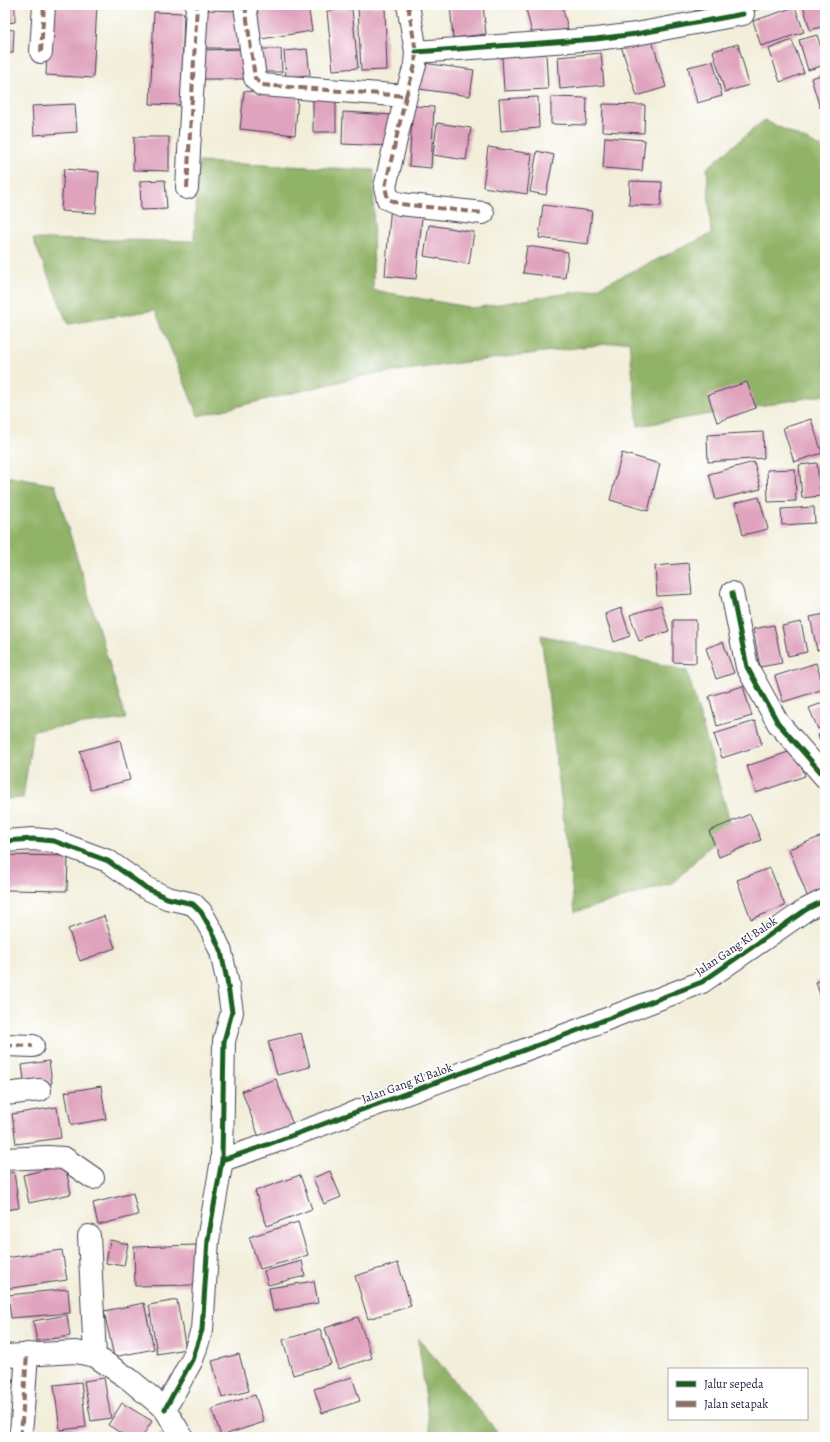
<svg xmlns="http://www.w3.org/2000/svg" width="830" height="1442" viewBox="0 0 830 1442" font-family="Alegreya,serif">
  <style>
    .forest { fill: #91b367; stroke: #5a6a51 }
    .building { fill: #e0a3bd }
    .lines { fill: none; stroke-linecap: round; stroke-linejoin: round }
    .street-casing { stroke: #414153; stroke-width: 24 }
    .street { stroke: #fff; stroke-width: 22 }
    .quiet { stroke: #8d6e63; stroke-width: 4; stroke-dasharray: 8 4; stroke-linecap: butt }
    .cycleway-casing { stroke: #fff; stroke-width: 8 }
    .cycleway { stroke: #1b5e20; stroke-width: 5 }
    .labels { text-anchor: middle; dominant-baseline: central; stroke-width: 3.5; stroke-linejoin: round; paint-order: stroke }
    .street-label { font-size: 12px; fill: #22223b; stroke: #fff }
  </style>
  <rect width="100%" height="100%" fill="#fff"/>
  <filter id="ink" filterUnits="userSpaceOnUse"><feTurbulence type="fractalNoise" baseFrequency=".025" numOctaves="2"/><feDisplacementMap in="SourceGraphic" scale="8" xChannelSelector="R" yChannelSelector="G"/><feConvolveMatrix kernelMatrix="1 2 1 2 8 2 1 2 1" color-interpolation-filters="sRGB"/></filter>
  <filter id="wash" filterUnits="userSpaceOnUse"><feTurbulence type="fractalNoise" baseFrequency=".012" numOctaves="4" result="noise"/><feDisplacementMap in="SourceGraphic" scale="16" xChannelSelector="R" yChannelSelector="G"/><feGaussianBlur stdDeviation="0.9" result="paint"/><feColorMatrix in="noise" values="0 0 0 0 0 0 0 0 0 0 0 0 0 0 0 0 0 1.4 0 .05"/><feComposite in="paint" operator="in"/></filter>
  <g filter="url(#wash)">
    <rect width="100%" height="100%" fill="#f2eeda"/>
    <path class="forest" d="M764 120 821 147 825 163V395L638 426 629 341 367 375 198 416 155 310 68 324 33 239 194 241 198 162 374 170 373 290 473 308 595 289 711 234 707 168Z
      M5 476 55 485 126 719 33 730 23 798 5 799Z
      M541 635 687 671 731 825 673 883 575 912Z
      M418 1338 502 1437H431Z"/>
    <g id="blocks">
      <path class="building" d="M5 5H15V22L5 23Z
        M49 5H97L93 78 46 75Z
        M255 5H308L312 31 261 39Z
        M323 5H333V6L323 7Z
        M450 5H483L486 34 453 38Z
        M525 5H562L568 29 533 37Z
        M694 5H714L696 11Z
        M748 5H769L750 12Z
        M803 5H825V26L810 30Z
        M385 6 387 70 361 71 358 7Z
        M795 7 804 32 761 46 753 21Z
        M352 9 358 68 333 70 327 11Z
        M206 10 243 11V48H206Z
        M154 12 184 13 181 105 150 104Z
        M5 29 14 30 13 53H5Z
        M817 35 825 60V65L808 70 799 40Z
        M651 37 666 87 637 96 621 46Z
        M792 40 804 73 780 82 769 49Z
        M738 44 749 85 725 92 713 51Z
        M246 49V79H200V50Z
        M261 49H281L282 72H262Z
        M307 49 310 75 286 77 284 51Z
        M601 53 604 85 560 89 558 57Z
        M546 54 548 89 504 91 502 56Z
        M713 61 722 96 697 103 688 67Z
        M423 63 474 70 470 96 419 89Z
        M825 74V106L820 108 811 78Z
        M244 91 298 97 295 135 240 129Z
        M313 93H336V132H313Z
        M538 97 539 128 501 131 499 99Z
        M551 97 587 98 586 125 551 124Z
        M75 104 77 132 34 135 32 106Z
        M603 104 645 105 644 133 602 131Z
        M413 106 434 107 431 168 409 166Z
        M343 112 392 115 391 146 342 144Z
        M437 123 471 128 466 160 433 155Z
        M134 137H169V171L133 170Z
        M605 137 645 140 642 171 603 168Z
        M488 147 532 154 527 194 483 187Z
        M537 151 554 155 546 195 530 192Z
        M64 169 99 172 96 213 61 211Z
        M165 180 167 209 141 210 140 181Z
        M630 181 662 182 661 206 629 205Z
        M391 204 423 207 416 279 385 276Z
        M543 205 592 211 588 244 539 238Z
        M429 225 474 232 469 264 424 256Z
        M527 246 568 252 565 278 523 273Z
        M747 382 756 408 717 422 708 395Z
        M811 419 822 453 794 462 783 428Z
        M763 432 764 458 708 462 707 435Z
        M622 453 660 464 648 511 610 500Z
        M754 462 761 489 716 500 709 474Z
        M817 463 820 496 802 498 799 465Z
        M795 469 796 501 768 502 767 470Z
        M759 497 768 529 743 535 735 503Z
        M814 507 815 523 782 525 781 509Z
        M689 563 692 594 657 596 655 566Z
        M661 605 669 631 639 641 630 615Z
        M621 608 630 636 614 642 605 614Z
        M825 614V648L817 650 810 617Z
        M673 620H696V663L673 662Z
        M801 622 807 652 788 656 782 626Z
        M774 625 782 663 760 667 753 629Z
        M723 642 734 673 716 679 706 648Z
        M816 663 824 689 783 702 775 676Z
        M743 686 752 716 717 726 709 696Z
        M825 702V726L818 729 809 708Z
        M755 721 762 745 722 758 714 734Z
        M825 732V756L818 735Z
        M120 740 130 780 90 790 80 751Z
        M797 749 805 776 756 793 747 766Z
        M750 814 761 840 719 857 709 831Z
        M825 835V891L808 898 789 849Z
        M5 855 68 856 67 891 5 890Z
        M770 868 785 906 751 919 737 880Z
        M104 916 115 948 80 961 68 929Z
        M825 979V1010L816 982Z
        M301 1033 310 1067 277 1075 268 1041Z
        M49 1061 52 1083 25 1087 22 1065Z
        M276 1079 294 1128 260 1140 242 1091Z
        M101 1086 106 1119 71 1125 65 1092Z
        M57 1107 61 1138 16 1144 12 1114Z
        M65 1165 71 1194 29 1203 23 1175Z
        M330 1171 341 1197 324 1204 313 1178Z
        M14 1172 19 1208 5 1210V1174Z
        M300 1175 312 1209 267 1226 255 1191Z
        M133 1193 138 1215 98 1225 93 1203Z
        M298 1222 308 1255 260 1269 249 1237Z
        M110 1240 128 1244 124 1266 106 1263Z
        M196 1245 197 1285 135 1286 134 1247Z
        M62 1250 67 1280 5 1289V1258Z
        M302 1261 305 1276 268 1285 264 1271Z
        M398 1263 411 1306 368 1319 355 1276Z
        M314 1281 318 1303 273 1311 269 1288Z
        M68 1289 70 1313 11 1318 8 1295Z
        M177 1300 186 1349 157 1354 149 1305Z
        M144 1303 154 1349 114 1357 104 1311Z
        M67 1315 70 1336 37 1341 33 1321Z
        M358 1317 372 1358 339 1369 325 1328Z
        M320 1329 331 1364 293 1375 283 1340Z
        M239 1354 249 1391 222 1398 212 1361Z
        M352 1377 360 1401 322 1413 314 1389Z
        M104 1378 111 1418 91 1421 84 1381Z
        M81 1382 86 1427 60 1430 54 1385Z
        M255 1395 264 1422 221 1436 212 1409Z
        M122 1403 152 1421 142 1437H127L108 1425Z
        M161 1433 163 1437H153Z
        M329 1433 330 1437H317V1436Z"/>
    </g>
  </g>
  <g filter="url(#ink)">
    <use href="#blocks" fill-opacity="0" stroke="#414153" stroke-width="1"/>
    <g class="lines">
      <g class="street-casing">
        <path id="street" d="M245 5 255 78 262 85 406 96 415 65 416 52 408 5
          M41 52 44 5
          M416 52 596 39 636 34 743 14
          M406 96 385 187 388 199 400 204 483 213
          M187 188 197 5
          M732 593 747 667 778 723 825 777
          M5 841 33 839 54 841 108 861 146 888 167 898 193 904 201 912 212 931 221 952 227 980 232 1012 224 1041 222 1160
          M5 1045 33 1046
          M5 1094 40 1090
          M5 1159 47 1157 64 1158 93 1178
          M89 1236 95 1356
          M5 1356 76 1352 95 1356 129 1379 165 1409 182 1437
          M165 1409 192 1360 202 1330 208 1240 222 1160 258 1148 576 1031 702 982 807 909 825 900
          M20 1437 22 1422 27 1354"/>
      </g>
      <use href="#street" class="street"/>
      <path class="quiet" d="M245 5 255 78 262 85 406 96 415 65 416 52 408 5
        M41 52 44 5
        M406 96 385 187 388 199 400 204 483 213
        M187 188 197 5
        M5 1045 33 1046
        M20 1437 22 1422 27 1354"/>
      <g class="cycleway-casing">
        <path id="cycleway" d="M416 52 596 39 636 34 743 14
          M732 593 747 667 778 723 825 777
          M5 841 33 839 54 841 108 861 146 888 167 898 193 904 201 912 212 931 221 952 227 980 232 1012 224 1041 222 1160
          M165 1409 192 1360 202 1330 208 1240 222 1160 258 1148 576 1031 702 982 807 909 825 900"/>
      </g>
      <use href="#cycleway" class="cycleway"/>
    </g>
  </g>
  <g class="labels">
    <g class="street-label">
      <text transform="translate(736 946) rotate(-34)">Jalan Gang Kl Balok</text>
      <text transform="translate(407 1083) rotate(-20)">Jalan Gang Kl Balok</text>
    </g>
  </g>
  <rect width="830" height="1442" fill="none" stroke="#fff" stroke-width="20"/>
  <rect x="668" y="1368" width="140" height="52" fill="#ffffff" stroke="#a7a7b1"/>
  <rect x="676" y="1381" width="20" height="6" fill="#1b5e20" stroke="#a7a7b1"/>
  <text x="704" y="1388" font-size="12" fill="#22223b">Jalur sepeda</text>
  <rect x="676" y="1401" width="20" height="6" fill="#8d6e63" stroke="#a7a7b1"/>
  <text x="704" y="1408" font-size="12" fill="#22223b">Jalan setapak</text>
</svg>
